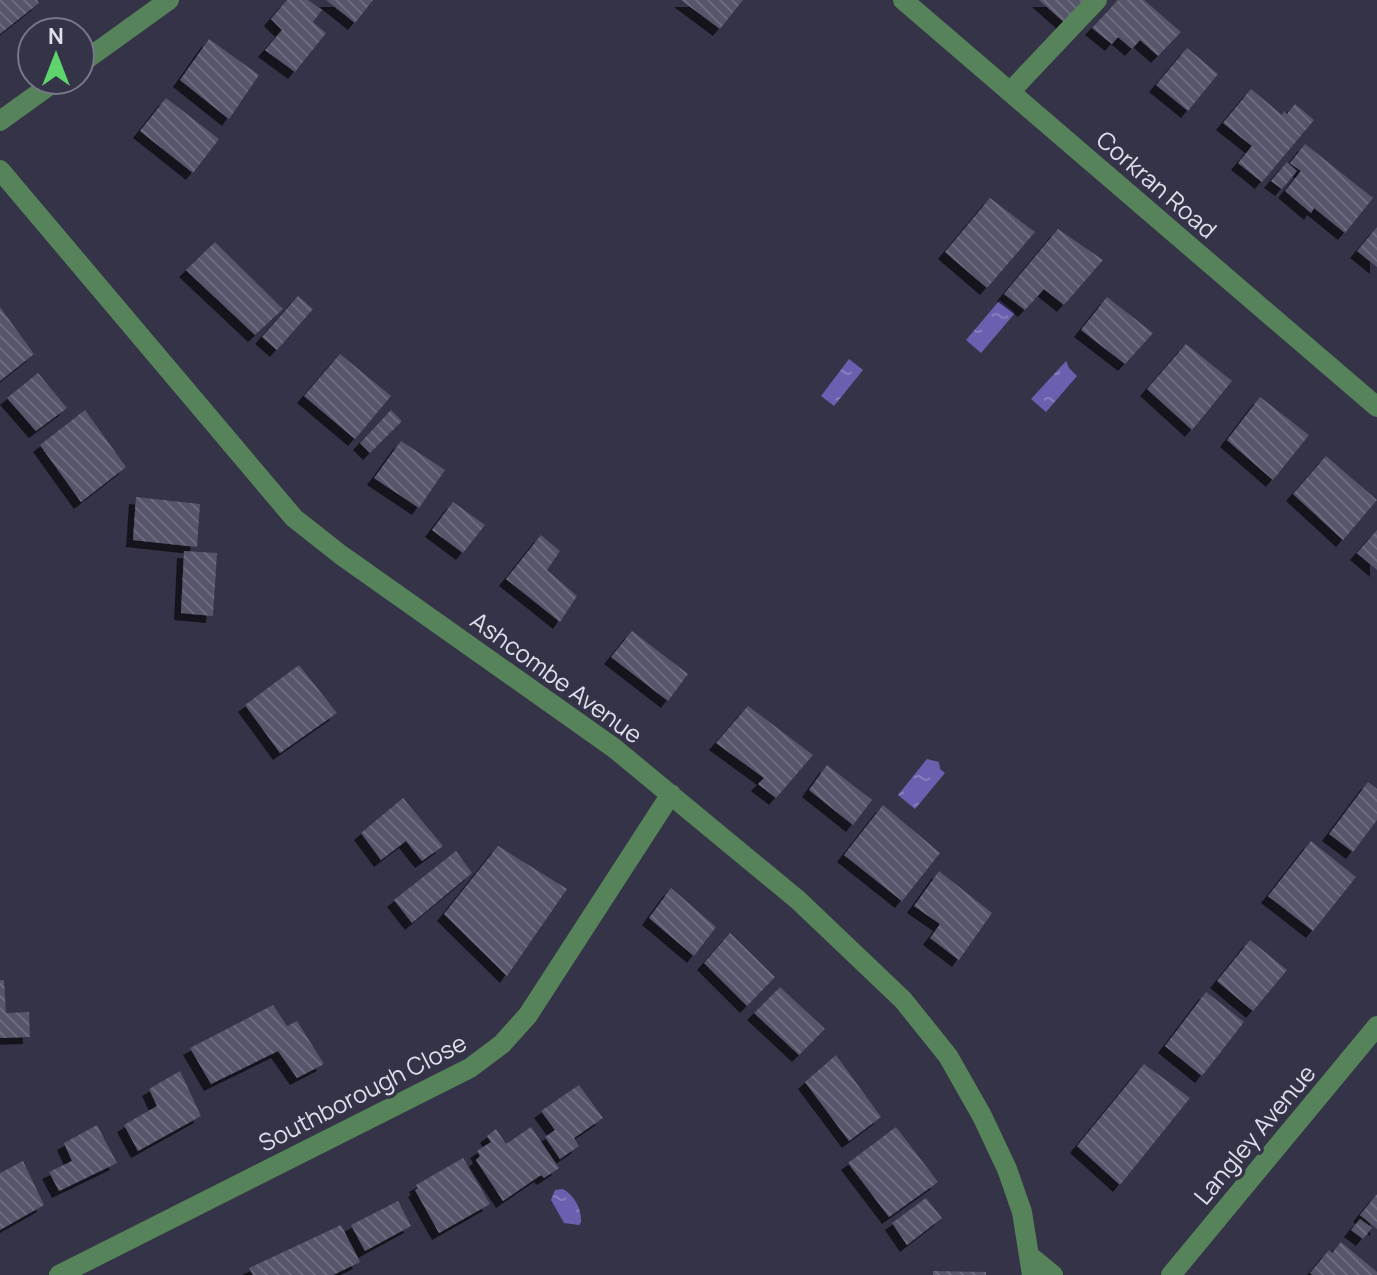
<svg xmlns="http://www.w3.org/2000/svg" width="1377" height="1275" viewBox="0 0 1377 1275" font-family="Manrope,sans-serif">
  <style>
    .water { fill: url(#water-ripples) }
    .building { fill: url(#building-back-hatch); filter: url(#shadow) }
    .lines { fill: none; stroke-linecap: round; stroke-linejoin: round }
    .minor { stroke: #568359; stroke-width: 20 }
    .labels { text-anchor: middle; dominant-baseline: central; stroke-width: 7; stroke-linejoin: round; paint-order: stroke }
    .street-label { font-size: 24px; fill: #dfdfec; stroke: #343347 }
  </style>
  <defs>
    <pattern id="water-ripples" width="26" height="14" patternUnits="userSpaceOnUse" patternTransform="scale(2)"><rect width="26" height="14" fill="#6a60af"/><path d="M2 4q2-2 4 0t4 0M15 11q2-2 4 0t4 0" fill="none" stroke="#867ebe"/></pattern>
    <pattern id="building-back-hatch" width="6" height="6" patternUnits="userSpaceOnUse" patternTransform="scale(2)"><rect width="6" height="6" fill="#56546a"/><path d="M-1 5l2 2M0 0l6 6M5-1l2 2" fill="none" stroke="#6e6c7f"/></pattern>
    <filter id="shadow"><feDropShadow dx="-7" dy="7" stdDeviation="0" flood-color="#0009"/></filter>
  </defs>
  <rect width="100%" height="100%" fill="#343347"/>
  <path class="water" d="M1000 300 1015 313 981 353 966 340Z
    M849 359 863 370 834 406 821 396Z
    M1066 361 1069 368 1077 376 1046 412 1031 399Z
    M927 759 939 762 940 769 945 773 915 809 898 795Z
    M563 1189C574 1195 582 1209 581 1222L579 1225 564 1223 551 1200 555 1190Z"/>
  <path class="building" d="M0 0H37L39 3 0 34Z
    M287 0H308L322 10 313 22 326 33 295 72 265 50 282 30 271 19Z
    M326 0H373L355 23Z
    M681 0H743L720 29Z
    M1039 0H1087L1066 24Z
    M1118 0H1144L1181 32 1158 56 1140 40 1132 49 1118 37 1112 44 1092 28Z
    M209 39 259 75 229 119 180 80Z
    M1187 48 1218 74 1188 111 1156 85Z
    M1251 89 1282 115 1284 111 1287 114 1295 104 1314 120 1262 182 1238 163 1252 146 1223 123Z
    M166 98 219 139 193 173 140 131Z
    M1305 144 1373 198 1345 233 1314 208 1311 213 1285 191 1301 171 1290 163Z
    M1287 162 1297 171 1282 189 1271 181Z
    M990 198 1035 232 987 288 945 252Z
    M1377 227V267L1357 251Z
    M1058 229 1103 260 1064 305 1044 289 1025 310 1004 294Z
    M215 242 283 309 255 335 186 270Z
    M298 296 313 309 277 350 262 337Z
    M1107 297 1153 333 1125 364 1081 330Z
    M0 307 34 354 0 381Z
    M1186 344 1232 381 1192 430 1147 389Z
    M340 354 391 396 355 439 304 396Z
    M38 373 67 408 36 431 7 398Z
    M1260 397 1309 435 1273 480 1227 440Z
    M85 410 126 467 81 502 40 445Z
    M391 410 402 421 370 453 360 443Z
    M401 441 445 470 419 508 374 478Z
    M1326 456 1377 500 1343 540 1293 494Z
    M136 497 200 504 197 547 133 540Z
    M453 502 485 525 463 553 432 530Z
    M1377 530V570L1357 553Z
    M541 535 560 551 547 570 577 596 560 622 506 579Z
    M184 551 217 553 213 616 181 613Z
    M632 631 688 674 668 701 611 657Z
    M299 665 337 713 280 753 245 705Z
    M748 706 813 755 776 798 758 784 764 778 716 743Z
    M827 765 872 800 853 825 809 790Z
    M1368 782 1377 789V820L1353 852 1329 834Z
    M403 798 443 846 422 861 406 841 381 860 361 833Z
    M883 805 940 853 902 901 844 855Z
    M1311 841 1356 877 1313 931 1268 896Z
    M498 846 567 889 507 976 444 914Z
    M456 851 472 873 412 923 394 900Z
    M939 871 992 913 959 960 930 938 940 924 914 906Z
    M671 888 716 927 694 956 649 918Z
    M730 933 775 977 747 1006 704 963Z
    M1250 940 1287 970 1253 1011 1217 981Z
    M0 980H4L6 1013 29 1012 30 1037 0 1038Z
    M780 987 825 1029 799 1055 754 1013Z
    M1206 992 1244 1022 1202 1076 1165 1046Z
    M273 1005 287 1026 297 1021 324 1064 297 1078 278 1051 211 1084 190 1048Z
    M836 1055 881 1117 849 1141 805 1082Z
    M1144 1064 1190 1098 1120 1185 1077 1146Z
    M180 1071 201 1116 138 1151 124 1125 157 1106 149 1089Z
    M579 1085 603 1118 574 1138 579 1146 560 1159 545 1137 555 1130 541 1111Z
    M97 1125 117 1163 59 1191 49 1172 72 1161 64 1143Z
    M531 1127 559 1168 544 1178 541 1175 503 1201 476 1160 480 1156 477 1151 491 1142 487 1136 496 1129 506 1144Z
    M896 1127 938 1182 889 1217 848 1163Z
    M463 1158 490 1204 439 1233 415 1190 418 1188 416 1185Z
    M23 1161 44 1205 0 1230V1173Z
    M1377 1194V1229L1360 1215Z
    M926 1198 942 1218 907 1245 892 1223Z
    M398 1201 411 1226 365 1251 351 1225Z
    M1360 1219 1372 1228 1363 1239 1351 1230Z
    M341 1225 360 1262 333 1275H253L249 1268Z
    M1341 1242 1377 1272V1275H1313L1310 1273 1329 1250 1332 1253Z
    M933 1271 986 1272V1275H933Z"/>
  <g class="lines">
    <path class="minor" d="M903 0 1377 407
      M80 64 169 0
      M1010 92 1097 0
      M0 121 57 80
      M0 170 294 518 341 555 614 748 798 900 903 1000 948 1056 982 1116 1007 1169 1022 1212 1032 1275
      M1031 1257 1053 1275
      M59 1275 470 1068 502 1044 528 1015 671 794
      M1171 1275 1377 1026"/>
  </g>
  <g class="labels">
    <g class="street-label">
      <text transform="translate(1157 184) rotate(41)">Corkran Road</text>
      <text transform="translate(557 677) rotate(36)">Ashcombe Avenue</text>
      <text transform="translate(362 1092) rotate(-27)">Southborough Close</text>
      <text transform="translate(1254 1134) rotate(-50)">Langley Avenue</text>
    </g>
  </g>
  <g transform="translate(56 56)"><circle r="38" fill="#343347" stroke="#787889" stroke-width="2"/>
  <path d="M0-6L14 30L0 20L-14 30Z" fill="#5ed56c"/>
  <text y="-12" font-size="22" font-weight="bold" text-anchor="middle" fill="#dfdfec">N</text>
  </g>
</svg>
